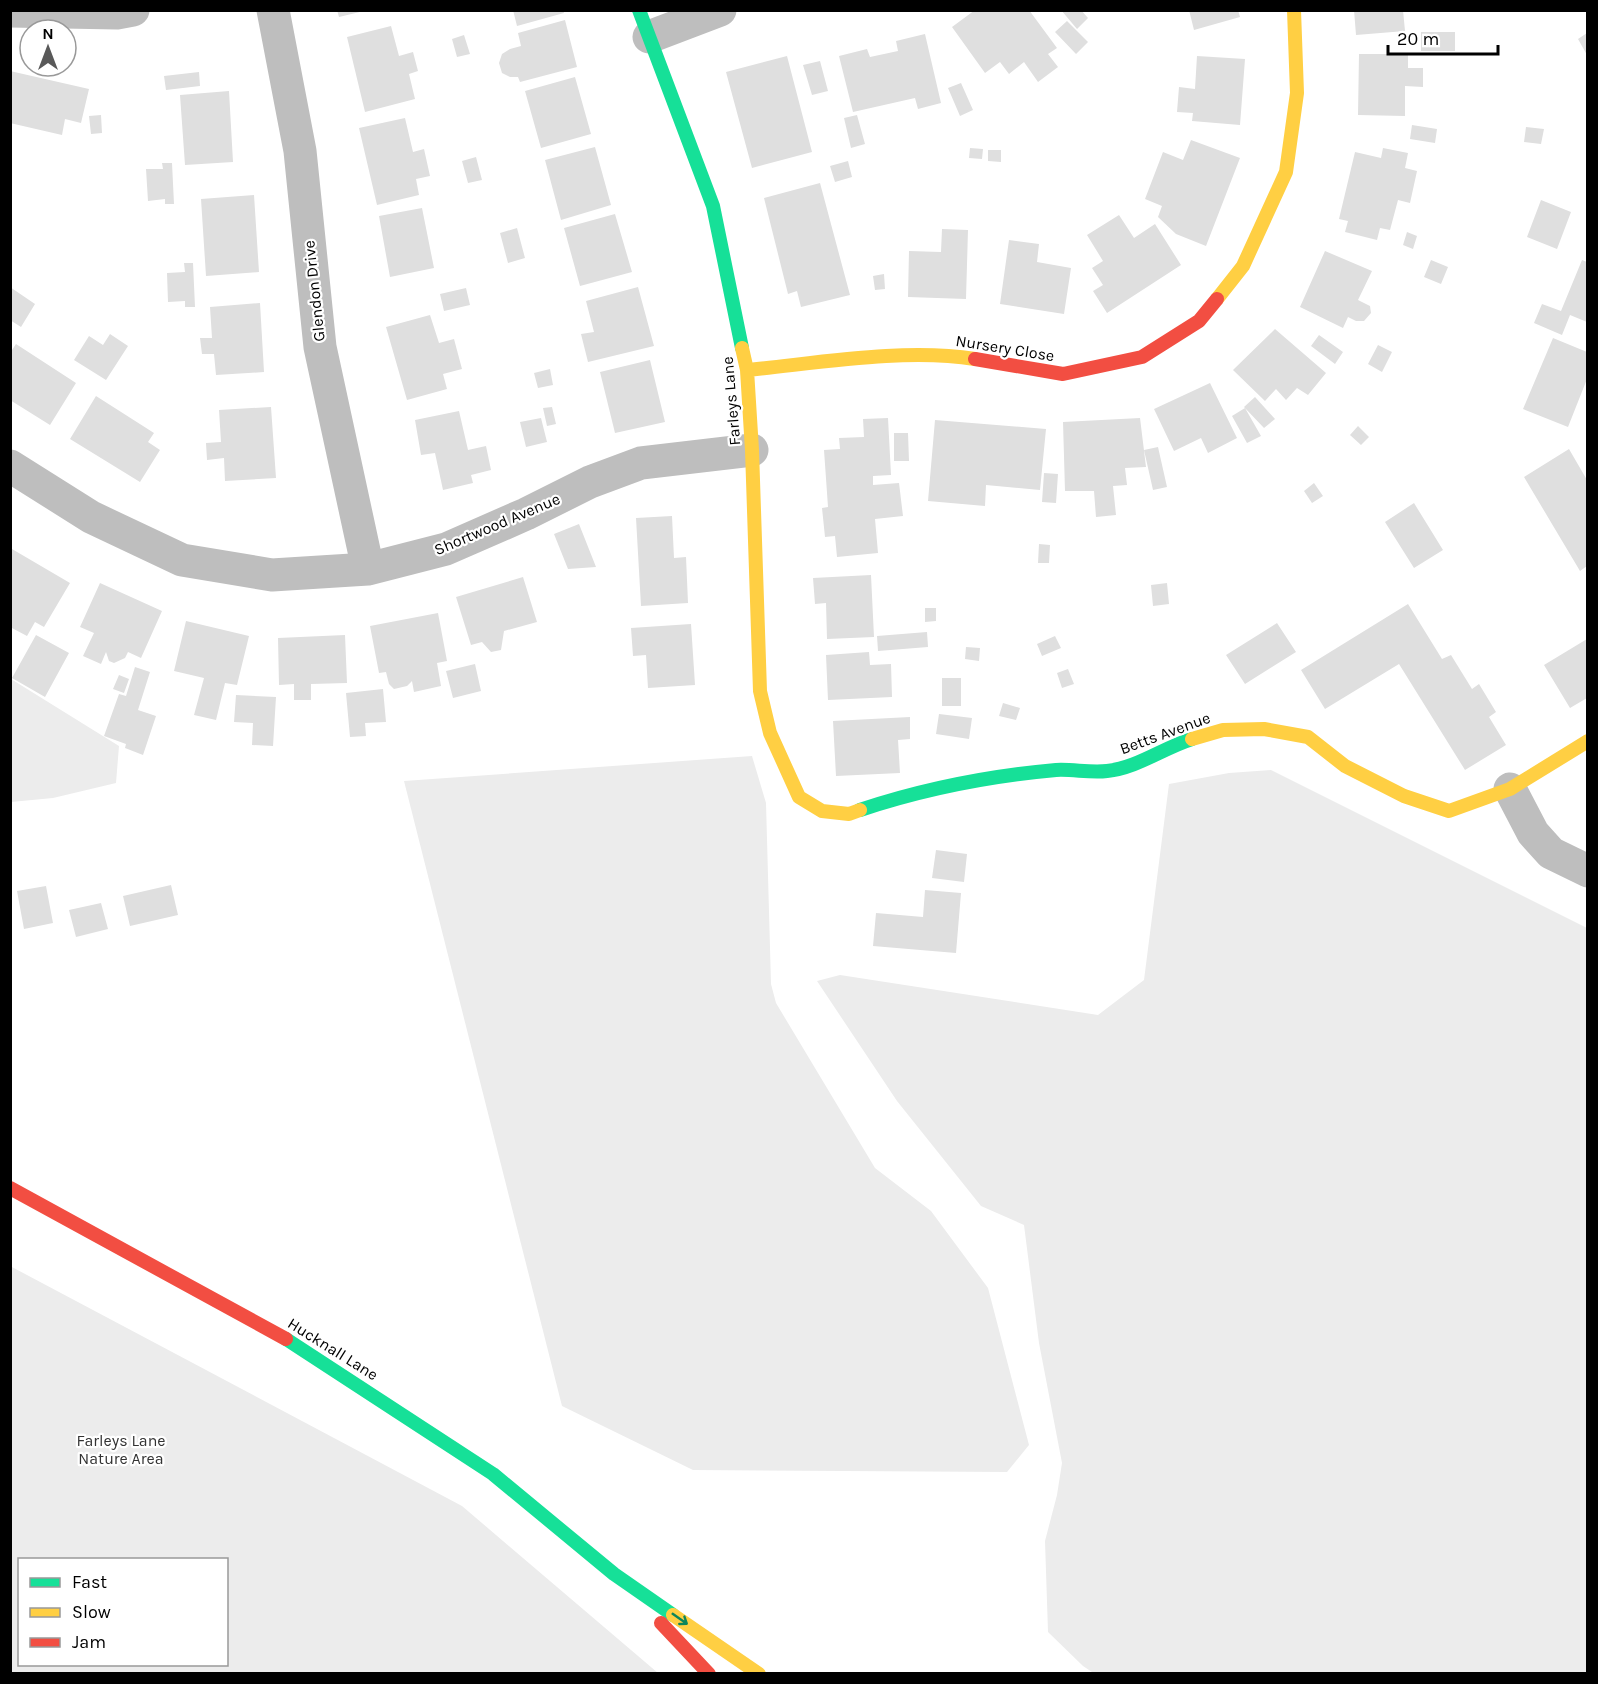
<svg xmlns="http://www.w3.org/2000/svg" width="1598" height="1684" viewBox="0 0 1598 1684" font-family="Karla,sans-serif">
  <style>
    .green { fill: #ececec; fill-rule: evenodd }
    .building { fill: #dfdfdf }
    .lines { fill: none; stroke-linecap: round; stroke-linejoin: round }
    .street { stroke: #bebebe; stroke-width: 33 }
    .fast { stroke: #16e098; stroke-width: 14 }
    .slow { stroke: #ffcf43; stroke-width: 14 }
    .jam { stroke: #f24e42; stroke-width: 14 }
    .oneway { stroke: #0d865b }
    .labels { text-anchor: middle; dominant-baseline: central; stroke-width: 4.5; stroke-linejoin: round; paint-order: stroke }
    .street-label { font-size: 16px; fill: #000; stroke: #fff }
    .park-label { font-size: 16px; fill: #333; stroke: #fff }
  </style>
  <rect width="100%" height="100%" fill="#fff"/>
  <path class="green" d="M11 679 119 746 116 783 53 798 11 802Z
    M752 756 766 803 771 984 776 1003 875 1168 931 1211 988 1288 1029 1445 1007 1472 693 1470 562 1406 404 781Z
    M1271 770 1587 928V1673L1095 1674 1083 1666 1048 1632 1045 1541 1057 1495 1062 1463 1039 1343 1024 1225 981 1206 897 1101 817 981 840 975 1098 1015 1144 980 1169 784 1229 773Z
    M10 1266 462 1506 658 1673H11ZM20 1560H226V1664H20Z"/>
  <path class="building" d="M337 10H364V11L339 17Z
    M513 10H563L564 13 517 26Z
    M975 10H1029L1057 48 1048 54 1058 67 1038 82 1024 62 1009 74 1000 62 985 73 952 27Z
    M1061 10H1081L1088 18 1077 29Z
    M1189 10H1238L1240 17 1194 30Z
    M1354 10H1403L1405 31 1356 35Z
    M565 20 577 67 520 82 518 77H510L502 73 499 63 502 54 510 49 521 46 518 33Z
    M1067 21 1088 42 1076 54 1055 32Z
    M391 26 399 56 413 52 418 71 409 74 415 99 365 112 347 37Z
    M1421 32H1455V51H1421Z
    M1587 33V55L1578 39Z
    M925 34 941 103 918 109 915 98 853 112 839 56 867 49 870 57 898 51 896 41Z
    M464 35 470 54 457 57 452 39Z
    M1359 54H1408V68H1423V87L1405 86V116L1358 115Z
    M787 56 812 152 752 168 726 72Z
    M1197 56 1245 59 1240 125 1192 121 1193 113 1177 112 1179 87 1195 89Z
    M820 61 828 91 812 95 803 65Z
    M10 71 89 89 81 123 65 119 62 135 10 123Z
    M199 72 200 86 166 90 164 76Z
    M575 77 591 134 541 148 525 91Z
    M961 83 973 110 960 116 948 88Z
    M229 91 233 162 185 165 180 95Z
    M101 115 102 133 91 134 89 116Z
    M857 115 865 144 851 148 844 118Z
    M405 118 413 152 424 149 430 176 416 179 419 195 377 205 359 128Z
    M1412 125 1437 129 1435 143 1410 139Z
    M1526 127 1544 129 1541 144 1524 142Z
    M1191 140 1240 158 1206 246 1176 234 1158 217 1162 206 1145 199 1163 152 1183 160Z
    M595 147 611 205 561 220 545 160Z
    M970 148 983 149 982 159 969 158Z
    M1383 148 1408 153 1405 168 1417 171 1410 203 1398 200 1390 230 1380 228 1377 240 1345 232 1348 221 1339 219 1355 152 1381 158Z
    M988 150H1001V162L988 161Z
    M476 157 482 180 468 183 462 161Z
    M848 161 852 177 835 182 830 166Z
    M162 163H172L174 204H165V199L148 201 146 169H163Z
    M820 183 850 295 801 307 797 291 788 294 764 198Z
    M254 195 259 272 206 276 201 199Z
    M1541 200 1571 212 1557 249 1527 237Z
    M422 208 434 268 390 277 379 216Z
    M615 214 632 272 580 286 564 228Z
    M1119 215 1134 238 1155 224 1181 265 1107 313 1093 291 1103 285 1092 268 1103 261 1087 235Z
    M517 228 525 258 508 263 500 233Z
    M942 229 968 230 966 299 908 297 909 251 941 252Z
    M1407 232 1417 236 1413 249 1403 245Z
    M1009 240 1039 244 1037 262 1071 268 1064 314 1000 304Z
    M1325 251 1372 271 1358 300 1370 306 1371 313 1364 321H1356L1348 317 1343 328 1300 307Z
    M1431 260 1448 267 1441 284 1424 277Z
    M1582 260 1587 262V322L1570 315 1562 335 1534 323 1542 304 1561 311Z
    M184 263H193L195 307H185V301L168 302 167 273 185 272Z
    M884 274 885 289 875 290 873 276Z
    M10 287 35 304 21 327 10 320Z
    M638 287 654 346 588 362 581 334 594 332 586 301Z
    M466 288 470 305 444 311 440 294Z
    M260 303 264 372 216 375 214 354H202L200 338H212L210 307Z
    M430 315 439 343 454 339 462 369 443 374 447 389 407 400 386 327Z
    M1275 329 1326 373 1308 395 1297 388 1286 400 1276 389 1265 401 1233 370Z
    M110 334 128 346 106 380 74 360 89 336 103 345Z
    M1319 335 1343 352 1335 364 1311 346Z
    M1553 338 1587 352V379L1568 427 1523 409Z
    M16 344 76 383 50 425 10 400V353Z
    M1378 345 1392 352 1382 372 1368 364Z
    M650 360 665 422 615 433 600 372Z
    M550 369 553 385 538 388 534 373Z
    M1210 383 1237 438 1208 453 1201 438 1174 451 1154 409Z
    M96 396 154 433 148 442 160 450 140 482 70 439Z
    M1255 397 1275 419 1264 428 1244 407Z
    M271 407 276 478 225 481 224 458 207 460 206 443 221 442 219 410Z
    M552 407 556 424 547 426 543 408Z
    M1245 408 1261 436 1247 443 1232 416Z
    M459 411 468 450 486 446 491 470 471 475 473 483 443 490 435 453 421 455 415 420Z
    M541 418 547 442 526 447 520 422Z
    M888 418 891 475 873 476V485L899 483 903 516 875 519 878 553 837 557 835 536 825 537 822 508 828 507 824 450 840 449 839 438 864 437 863 419Z
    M1140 418 1146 467 1125 468 1127 485 1113 486 1116 515 1096 517 1094 491H1065L1063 422Z
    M935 420 1046 429 1040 490 986 485 985 506 928 501Z
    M1358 426 1369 437 1361 445 1350 435Z
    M894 433H908L909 461H894Z
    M1158 447 1167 487 1153 490 1144 450Z
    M1569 449 1587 480V566L1580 571 1524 477Z
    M1044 473 1058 474 1056 503 1042 502Z
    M1314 483 1323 496 1312 503 1304 491Z
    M1414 503 1443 550 1414 568 1385 522Z
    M672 516 674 558 686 557 688 603 641 606 636 518Z
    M579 524 596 567 568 569 554 534Z
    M1039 544 1050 545 1049 563H1038Z
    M12 549 70 583 44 627 35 622 27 636 10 627V552Z
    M871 575 874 637 827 639 826 603 815 604 813 578Z
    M523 577 537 622 504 631 501 650 491 652 482 642 471 645 456 597Z
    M100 583 162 611 141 658 128 652 125 658 114 663 109 661 106 652 101 664 83 656 94 633 80 627Z
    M1167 583 1169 604 1153 606 1151 585Z
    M1408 604 1442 659 1451 655 1472 689 1479 684 1496 712 1489 717 1506 745 1465 770 1399 664 1325 709 1301 670Z
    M925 608H936V621L925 622Z
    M438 613 447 661 437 663 441 686 414 692 412 681 407 686 394 689 389 684 386 672 379 673 370 626Z
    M186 621 249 636 237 685 225 683 216 720 194 715 204 678 174 671Z
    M1277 623 1296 652 1245 684 1226 655Z
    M691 624 695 685 648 688 646 655 633 656 631 628Z
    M927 632 928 647 878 651 877 636Z
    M36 635 69 653 45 697 12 678Z
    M345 635 347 683 311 684V700H294V684L279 685 278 638Z
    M1055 636 1061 648 1042 656 1037 644Z
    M1587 639V698L1570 708 1544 665Z
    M966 647 980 648 979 661 965 659Z
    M869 652 870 665 891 664 892 697 828 700 826 655Z
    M475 664 481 691 453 698 446 671Z
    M135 667 150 672 138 710 156 716 143 755 125 748 126 744 104 736 119 694 126 696Z
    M1068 669 1074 684 1062 688 1057 673Z
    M119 675 129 679 124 693 113 689Z
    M942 678H961V706H942Z
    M383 689 386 722 365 723 366 736 350 737 346 693Z
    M236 695 276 697 273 746 252 745 253 723 234 722Z
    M1003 703 1020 708 1016 720 999 716Z
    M939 714 972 718 969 739 936 734Z
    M910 717V739L898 740 900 773 836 776 833 721Z
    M936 850 967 854 964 882 932 878Z
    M171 885 178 915 130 926 123 896Z
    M46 886 53 923 24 929 17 891Z
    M925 890 961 893 956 953 873 946 876 913 923 917Z
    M101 903 108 929 76 937 69 910Z"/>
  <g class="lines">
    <path class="street" d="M273 10 300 151 320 347 368 569
      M10 11 117 13 133 10
      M649 37 720 10
      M10 466 91 517 182 560 272 575 368 569 446 549 526 514 590 482 641 463 752 450
      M1510 789 1533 833 1551 853 1588 871"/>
    <path class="fast" d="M639 10 713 206 742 348
      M860 810C923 789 989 776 1056 770 1073 769 1090 773 1107 771 1137 768 1163 748 1192 739
      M286 1339 493 1474 614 1574 673 1615"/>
    <path class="slow" d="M1217 299 1243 266 1286 172 1297 93 1294 10
      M742 348 747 370 752 450 760 691 770 733 799 797 822 811 849 814 860 810
      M747 370C819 363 904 348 975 359
      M1192 739 1223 730 1264 729 1308 737 1345 766 1404 796 1449 811 1510 789 1588 741
      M673 1615 759 1674"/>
    <path class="jam" d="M975 359 1063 374 1142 357 1199 321 1217 299
      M10 1188 286 1339
      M661 1623 709 1674"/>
  </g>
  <defs><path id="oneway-shaft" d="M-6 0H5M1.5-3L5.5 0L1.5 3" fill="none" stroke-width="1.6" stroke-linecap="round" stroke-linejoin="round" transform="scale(1.5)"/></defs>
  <use class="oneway" href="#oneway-shaft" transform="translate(680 1619) rotate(35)"/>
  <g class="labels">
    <g class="street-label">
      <text transform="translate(314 291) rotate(-96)">Glendon Drive</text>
      <text transform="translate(1005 348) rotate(9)">Nursery Close</text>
      <text transform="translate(731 401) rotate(-95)">Farleys Lane</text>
      <text transform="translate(497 524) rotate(-23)">Shortwood Avenue</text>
      <text transform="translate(1165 733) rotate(-20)">Betts Avenue</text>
      <text transform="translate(333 1349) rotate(32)">Hucknall Lane</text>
    </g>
    <g class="park-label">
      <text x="121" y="1440">Farleys Lane<tspan x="121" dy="18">Nature Area</tspan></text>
    </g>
  </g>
  <rect width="1598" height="1684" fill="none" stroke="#000000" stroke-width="24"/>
  <rect x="18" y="1558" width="210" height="108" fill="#ffffff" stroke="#999999" stroke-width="1.5"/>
  <rect x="30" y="1578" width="30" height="9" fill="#16e098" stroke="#999999" stroke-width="1.5"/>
  <text x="72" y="1588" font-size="18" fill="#000000">Fast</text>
  <rect x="30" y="1608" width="30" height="9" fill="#ffcf43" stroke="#999999" stroke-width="1.5"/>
  <text x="72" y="1618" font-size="18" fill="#000000">Slow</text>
  <rect x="30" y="1638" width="30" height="9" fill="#f24e42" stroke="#999999" stroke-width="1.5"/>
  <text x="72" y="1648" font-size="18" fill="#000000">Jam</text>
  <g transform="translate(48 48)"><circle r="28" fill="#ffffff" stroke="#999999" stroke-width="1.5"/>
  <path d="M0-4.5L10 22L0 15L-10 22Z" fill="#595959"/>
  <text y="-9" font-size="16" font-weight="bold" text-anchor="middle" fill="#000000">N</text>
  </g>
  <path d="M1388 45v9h110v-9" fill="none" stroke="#000000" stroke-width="3"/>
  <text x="1397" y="45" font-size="18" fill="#000000" stroke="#ffffff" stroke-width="4.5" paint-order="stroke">20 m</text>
</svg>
